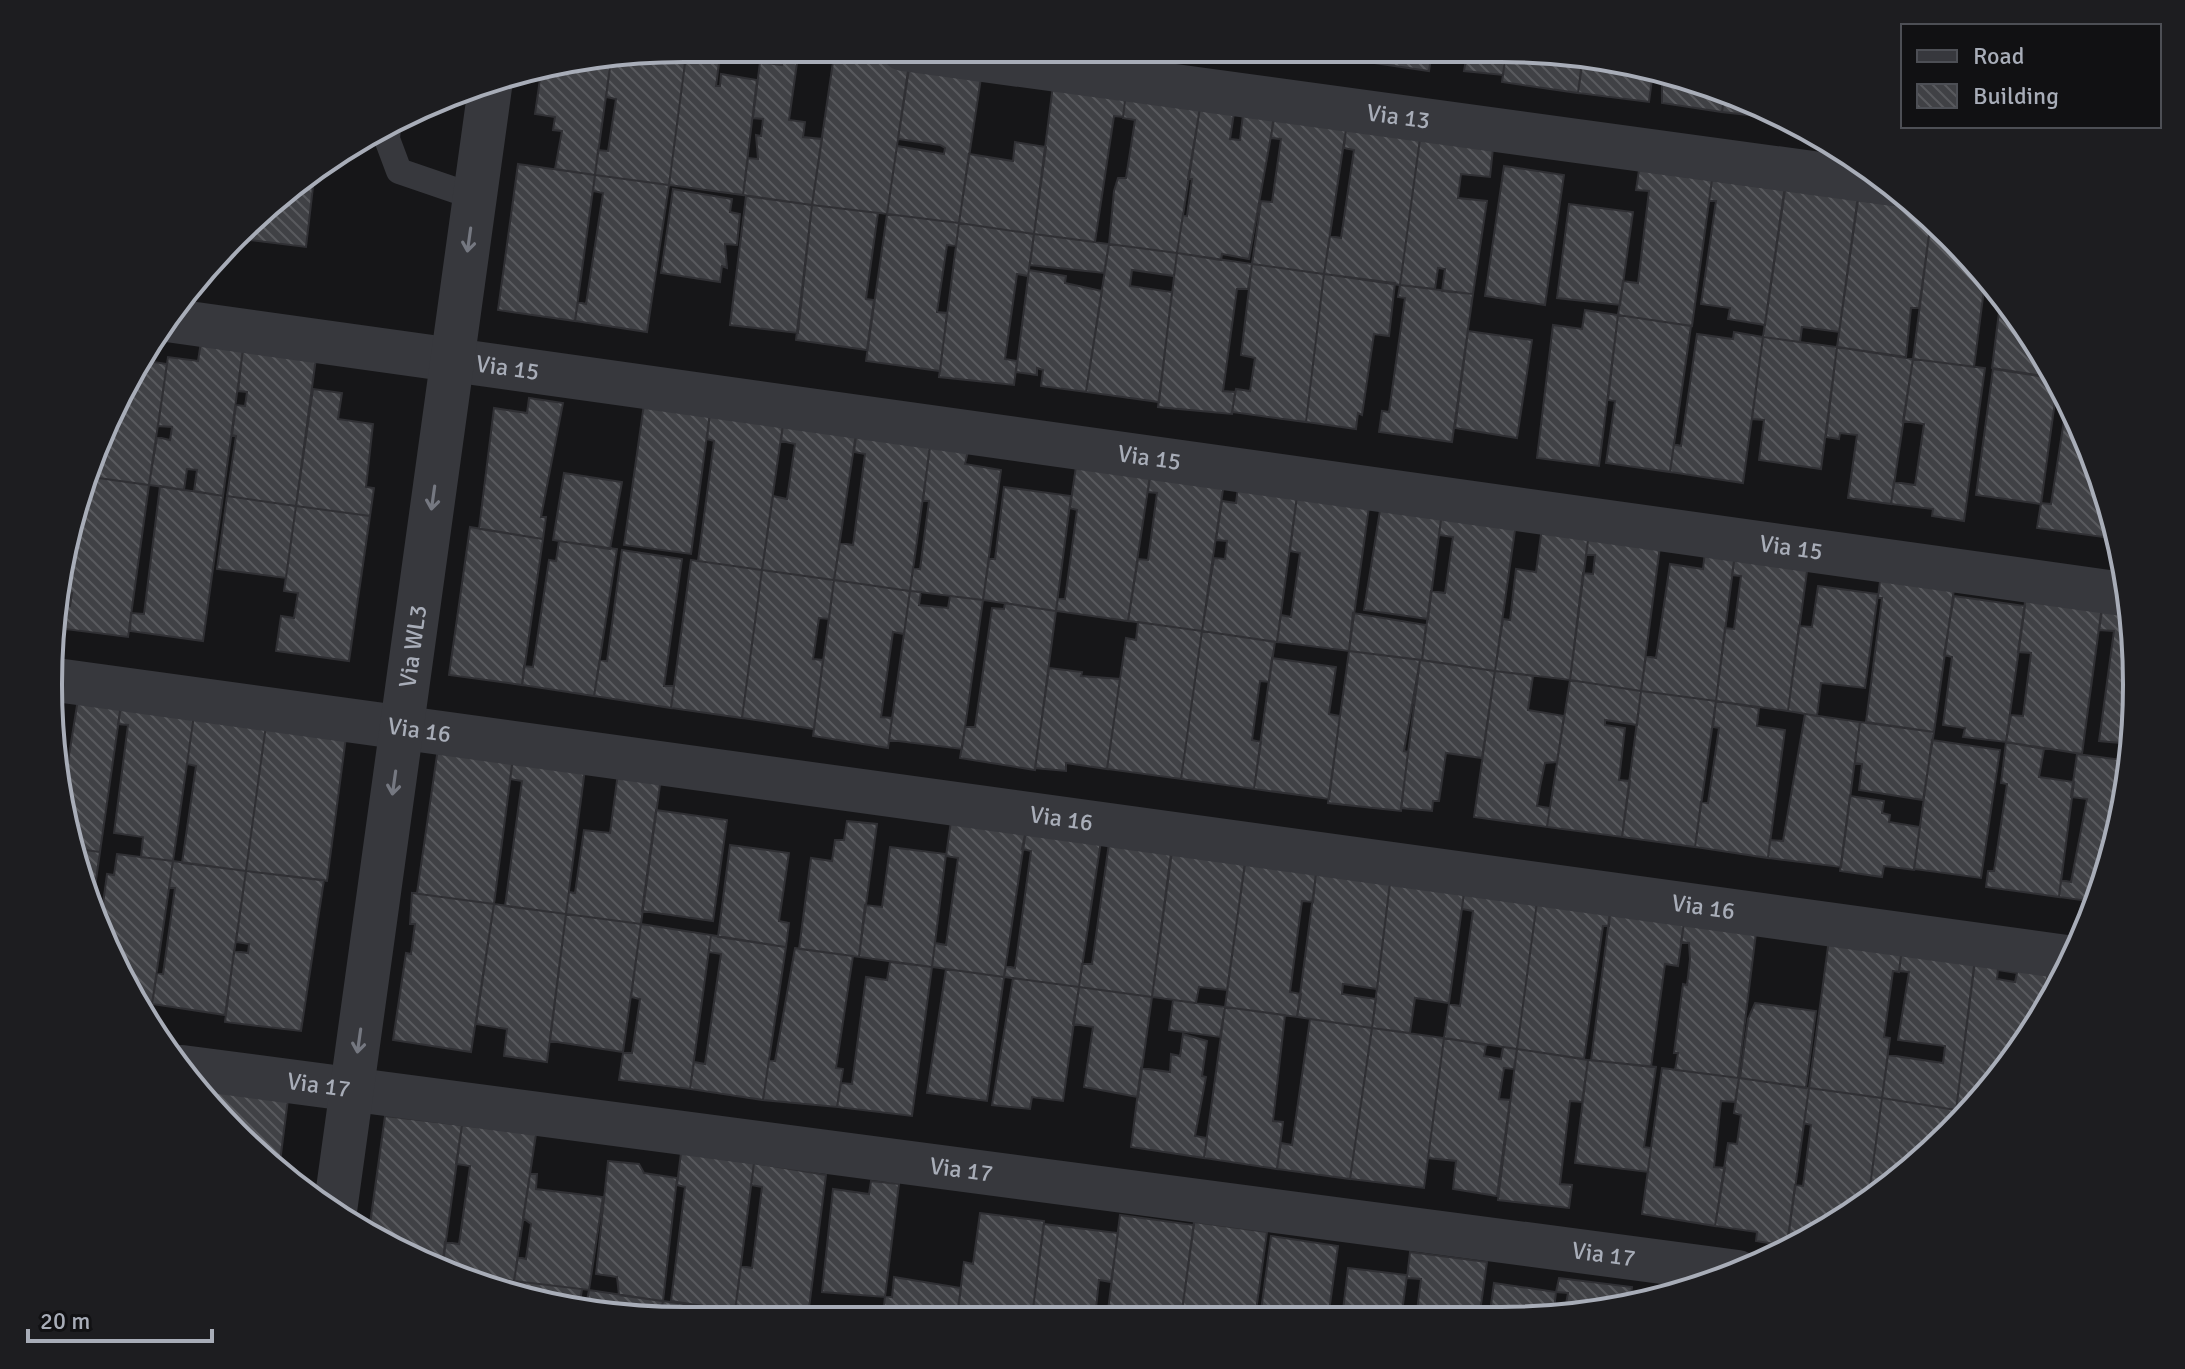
<svg xmlns="http://www.w3.org/2000/svg" width="2185" height="1369" viewBox="0 0 2185 1369" font-family="Signika,sans-serif">
  <style>
    .building { fill: url(#building-back-hatch); stroke: #303034; stroke-width: 2; fill-rule: evenodd }
    .lines { fill: none; stroke-linecap: round; stroke-linejoin: round }
    .lane { stroke: #37383d; stroke-width: 26 }
    .street { stroke: #37383d; stroke-width: 44 }
    .oneway { stroke: #757881 }
    .labels { text-anchor: middle; dominant-baseline: central; stroke-width: 6; stroke-linejoin: round; paint-order: stroke }
    .street-label { font-size: 24px; fill: #a8adb8; stroke: #111113 }
    .rim { fill: none; stroke: #a8adb8; stroke-width: 4 }
  </style>
  <defs>
    <pattern id="building-back-hatch" width="6" height="6" patternUnits="userSpaceOnUse" patternTransform="scale(2)"><rect width="6" height="6" fill="#404145"/><path d="M-1 5l2 2M0 0l6 6M5-1l2 2" fill="none" stroke="#595a5e"/></pattern>
  </defs>
  <rect width="100%" height="100%" fill="#161618"/>
  <path class="building" d="M687 48 669 185 595 175 598 150 608 151 616 99 606 97 611 60Z
    M687 48H721L716 86H720L721 74 757 80 743 195 669 185Z
    M1360 52H1432L1429 71 1360 61Z
    M1467 53H1506L1503 75 1464 71Z
    M1506 53H1583L1578 93 1502 82Z
    M834 55 909 64 887 214 812 205Z
    M1593 56 1653 72 1649 102 1578 93 1582 65 1592 66Z
    M611 60 595 175 555 169 562 131 553 130 555 117 535 114 541 72Z
    M782 61 797 63 789 120 805 122 803 137 822 139 812 205 743 195 748 158 758 159 756 135 761 136 763 119 753 118 760 62 782 65Z
    M909 69 981 78 959 223 887 214 897 146 944 154 945 148 940 145 898 139Z
    M1662 75 1725 91 1722 112 1662 103Z
    M1053 85 1126 93 1123 117 1114 116 1095 242 1034 234Z
    M1725 91 1744 96 1784 119 1722 112Z
    M1126 92 1200 108 1177 253 1109 244 1114 191 1118 178H1126L1135 120 1123 118Z
    M1200 108 1234 113 1230 139 1240 140 1243 114 1274 119 1249 259 1222 254 1221 260 1177 253 1183 215 1187 216 1192 179H1188Z
    M1274 113 1346 129 1324 274 1252 264 1261 201 1272 202 1281 139 1271 138Z
    M1346 129 1420 139 1400 285 1324 274 1330 236 1341 238 1354 150 1344 148Z
    M1420 139 1493 148 1490 177 1461 174 1458 198 1487 201 1473 294 1442 291 1445 269 1438 268 1435 289 1400 285Z
    M1015 142 1046 147 1034 234 959 223 969 154 1013 161Z
    M518 164 595 175 575 321 498 310Z
    M1504 166 1564 175 1545 305 1485 296Z
    M315 170 306 247 241 239Z
    M1639 170 1712 180 1692 326 1618 315 1623 281 1638 283 1649 191 1636 190Z
    M595 175 669 185 647 332 575 321 578 302 586 304 603 193 593 191Z
    M1712 180 1785 190 1765 325 1728 319 1730 308 1701 304 1716 201H1709Z
    M1785 186 1858 196 1839 332 1802 327 1800 342 1763 337Z
    M673 189 732 199 730 212 740 214 737 245 725 244 727 268 722 266 720 282 661 273Z
    M746 196 812 205 798 333 730 325Z
    M1858 200 1919 208 1931 220 1919 308H1911L1906 357 1837 347Z
    M1569 204 1633 212 1620 305 1557 298Z
    M812 205 878 213 866 299 874 300 867 350 796 340Z
    M887 214 959 223 956 246 947 245 937 312 947 313 940 371 866 361Z
    M1931 220 1986 274 1974 367 1913 359Z
    M959 223 1034 234 1028 276 1017 274 1005 359 1017 361 1014 385 939 377Z
    M1034 234 1109 244 1104 273 1030 265Z
    M1109 244 1177 253 1174 276 1132 270 1130 286 1172 292 1159 402 1086 392Z
    M1177 253 1252 264 1248 289H1237L1223 391 1235 392 1232 414 1158 407Z
    M1252 264 1324 274 1306 422 1232 412 1236 389 1250 391 1255 358 1241 355Z
    M1029 270 1066 276 1065 283 1102 291 1086 392 1041 386 1043 370 1037 368V375L1016 372Z
    M1324 274 1395 283 1389 336 1374 334 1362 415 1358 413 1356 429 1306 422Z
    M1400 285 1473 294 1452 442 1379 432 1382 411 1389 412 1405 298 1398 297Z
    M2001 296 2052 367 2057 378 1992 368Z
    M1585 310 1618 315 1599 466 1537 458 1553 325 1582 329Z
    M1618 315 1691 326 1670 472 1606 463 1615 401 1608 400Z
    M1468 331 1532 340 1517 438 1455 428Z
    M1734 332 1763 337 1743 483 1670 472 1674 444 1681 446 1697 334 1733 339Z
    M1763 337 1837 347 1821 469 1759 460 1764 420 1752 419Z
    M201 342 243 349 223 496 194 491 197 470 187 469 184 490 149 485 157 437 170 440 172 427 158 426 168 357 198 361Z
    M1837 347 1913 359 1891 504 1848 498 1857 435 1840 433 1839 439 1826 437Z
    M243 349 316 358 296 506 227 496 236 436 232 435 236 405 245 406 247 392 238 391Z
    M148 356 147 361 167 364 149 485 84 476Z
    M1913 359 1985 368 1964 521 1932 516 1933 509 1891 504 1894 482 1915 485 1924 424 1903 421Z
    M1993 369 2058 379 2041 504 1976 495Z
    M313 389 342 393 338 419 373 424 366 487 374 488 370 516 296 506Z
    M529 398 563 403 541 517H546L543 539 479 529 494 408 527 413Z
    M2067 401 2103 480 2113 520 2110 538 2037 528 2041 503 2051 504Z
    M644 404 710 413 691 554 624 545Z
    M710 413 783 424 762 570 698 561 714 441 707 439Z
    M783 424 856 434 834 580 762 570 773 496 787 499 795 444 781 441Z
    M857 429 931 440 910 591 834 580 840 543 853 545 865 454 854 452Z
    M930 445 968 451 965 464 1001 470 983 600 910 591 913 568 920 569 929 501H923Z
    M1076 466 1150 476 1128 621 1056 611 1058 598 1065 599 1077 510 1070 508Z
    M564 473 622 482 610 549 553 540Z
    M84 476 149 485 128 637 57 628 61 605 70 606 72 593 63 591Z
    M1150 476 1224 483 1202 631 1128 621 1138 559 1148 560 1157 493 1148 492Z
    M160 486 223 496 203 641 130 631 131 613 144 614Z
    M1004 487 1071 496 1056 611 983 600 989 559H995Z
    M1238 487 1297 496 1277 642 1202 631 1214 558 1225 559 1227 541 1216 540 1222 501 1236 503Z
    M227 496 296 506 286 578 217 569Z
    M1297 496 1369 507 1349 651 1277 642 1281 615 1291 617 1300 553 1290 551Z
    M1381 504 1442 512 1428 619 1364 610Z
    M296 506 370 516 349 661 276 651 281 616 294 618 298 593 284 591Z
    M1442 512 1516 523 1495 671 1422 660 1431 591 1445 593 1453 537 1439 535Z
    M470 527 543 539 522 685 449 675Z
    M1542 527 1589 533 1570 680 1495 671 1503 619 1510 620 1516 569 1536 572Z
    M1589 532 1661 539 1641 691 1570 680 1583 573 1593 574 1595 555H1586Z
    M559 541 617 549 594 696 522 685 524 666 533 667 549 560 556 561Z
    M1706 542 1735 554 1716 701 1641 691 1646 656 1656 658 1670 564 1703 569Z
    M622 550 682 559 664 686H674L671 708 594 696 600 660 607 661Z
    M1735 554 1808 564 1788 711 1716 701 1725 628 1734 629 1741 576 1732 575Z
    M691 560 762 570 742 718 671 708Z
    M762 570 834 580 829 619 819 618 813 659 823 660 814 729 742 718Z
    M1881 573 1955 582 1934 732 1866 722 1882 598H1878Z
    M834 580 910 591 904 634 893 632 881 717 892 718 888 748 813 736Z
    M1818 586 1878 594 1865 688 1821 683 1817 716 1788 711 1799 626 1812 627Z
    M910 591 921 592 919 605 948 608 950 596 983 600 962 749 889 740Z
    M2026 595 2102 606 2082 754 2006 742 2011 715 2023 716 2031 653 2018 652Z
    M1954 596 2025 606 2006 742 1963 737 1965 728 1943 725 1952 657 1944 655Z
    M1005 603 1056 611 1035 770 960 758 965 727H975L992 608 1004 609Z
    M2103 604 2132 608 2136 727 2132 748V744L2099 741 2114 631 2099 630Z
    M1353 613 1426 625 1422 660 1349 651Z
    M1138 622 1202 631 1181 779 1107 769 1126 638 1136 640Z
    M1202 631 1275 642 1269 682 1260 681 1252 740 1261 742 1254 789 1181 779Z
    M1349 651 1420 660 1404 751 1408 752 1401 811 1328 803Z
    M1272 658 1336 667 1329 714 1340 716 1329 799 1254 789Z
    M1420 660 1495 671 1482 758 1446 753 1439 801H1433L1432 811 1401 808Z
    M1049 668 1082 672 1081 676 1120 679 1107 769 1066 763V771L1035 768Z
    M1495 671 1533 676 1528 710 1564 716 1557 762 1545 763 1540 787 1537 806 1550 808 1547 827 1474 817Z
    M1570 680 1641 691 1637 725 1605 720V725L1625 728 1619 780 1630 781 1622 837 1547 827Z
    M1641 691 1716 701 1695 847 1622 837Z
    M78 699 121 705 100 852 70 848 59 767 67 768Z
    M1716 701 1759 708 1757 726 1785 730 1768 858 1695 847 1701 802 1708 803 1719 728 1713 727Z
    M121 705 194 715 173 861 141 857 143 837 114 833 128 725 118 724Z
    M1805 714 1860 722 1841 867 1768 858 1770 840 1783 841Z
    M194 715 266 725 246 871 182 863 196 766 187 764Z
    M1860 722 1934 732 1923 800 1859 790 1862 764 1855 763Z
    M266 725 346 737 327 881 246 871Z
    M1932 740 2000 750 1981 878 1914 869Z
    M2006 742 2044 749 2039 777 2074 782 2059 897 1986 887 1988 871H1994L2007 784 2001 783Z
    M438 748 513 758 494 904 412 893H417Z
    M2077 754 2130 761 2115 850 2095 902 2059 897 2061 880 2071 882 2086 804 2087 799 2071 797Z
    M513 758 585 769 566 914 505 906 522 781 510 779Z
    M618 773 661 778 641 924 566 914 569 892 575 893 584 830 610 833Z
    M1850 796 1884 801 1882 813 1890 815 1889 822 1920 827 1914 870 1884 866 1882 877 1840 871Z
    M656 810 727 820 713 921 642 911Z
    M847 821 877 824 859 957 799 949 811 858 832 861 835 840H844Z
    M951 821 1026 830 1004 977 932 967 935 943 946 945 958 858 946 856Z
    M1026 830 1101 841 1079 987 1004 977 1006 966 1015 968 1031 851 1022 849Z
    M1109 843 1172 851 1152 997 1079 987 1082 964H1092Z
    M730 845 789 853 779 921 789 923 786 947 718 937Z
    M1172 846 1246 857 1227 990 1199 987 1196 1003 1152 997Z
    M890 847 946 854 932 967 859 957 865 905 882 907Z
    M70 848 100 852 93 901 70 850Z
    M117 854 173 861 152 1004 139 1003 101 919 107 874 114 875Z
    M173 861 246 871 225 1015 152 1004 157 973 163 974 175 888H169Z
    M1245 862 1316 872 1313 902 1302 901 1290 992 1301 994 1297 1017 1225 1007Z
    M1317 866 1391 875 1377 989 1343 984 1342 994 1376 999 1372 1028 1297 1017Z
    M246 871 324 880 301 1031 225 1022 234 951 248 953 249 944 236 942Z
    M1391 875 1465 886 1449 1003 1415 998 1410 1033 1372 1028Z
    M1464 892 1537 902 1517 1049 1444 1038 1449 1004 1460 1006 1473 911 1462 909Z
    M412 893 494 904 471 1052 393 1040 406 953 411 954 415 924H410Z
    M1537 902 1610 912 1609 926H1603L1584 1059 1517 1049Z
    M494 904 566 914 547 1062 504 1056 507 1029 476 1024Z
    M1610 912 1684 923 1678 966 1665 964 1651 1067 1591 1060Z
    M566 914 641 924 623 1052 550 1041Z
    M1684 923 1756 933 1738 1078 1675 1070 1678 1053H1674L1683 984 1687 985 1690 959 1689 943 1681 942Z
    M641 924 711 935 690 1089 619 1080 623 1053H632L640 999 631 997Z
    M711 935 786 947 763 1100 690 1089 694 1062 705 1064 721 954 709 952Z
    M1829 939 1902 948 1899 972 1893 971 1884 1037 1890 1038 1882 1098 1809 1088Z
    M795 948 853 956 836 1068 843 1069 837 1107 763 1100 769 1060 775 1061Z
    M1902 948 1975 958 1956 1110 1882 1098 1888 1055 1943 1063 1945 1046 1898 1040 1909 972 1899 971Z
    M1975 961 2048 972 2043 1012 2005 1072 1969 1111 1956 1110ZM1998 970 2017 973 2015 982 1997 979Z
    M890 962 932 967 912 1116 837 1107 841 1083 852 1084 866 977 887 980Z
    M946 969 1004 977 987 1101 927 1093Z
    M2048 972 2066 974 2043 1012Z
    M1013 978 1079 987 1063 1101 1032 1097 1030 1109 992 1105Z
    M1079 987 1152 997 1138 1097 1084 1087 1093 1027 1073 1024Z
    M1173 1000 1225 1007 1220 1037 1169 1030Z
    M1755 1003 1816 1011 1806 1088 1740 1078 1748 1019Z
    M1225 1007 1285 1015 1273 1121 1283 1122 1277 1169 1204 1158Z
    M1310 1019 1372 1028 1350 1179 1277 1169 1281 1143 1292 1145Z
    M1372 1028 1444 1038 1424 1188 1350 1179Z
    M1183 1034 1207 1041 1202 1076 1206 1077 1195 1136 1207 1138 1204 1158 1131 1147 1141 1068 1170 1072 1171 1054 1180 1056Z
    M1444 1038 1486 1045 1484 1056 1501 1059 1503 1047 1517 1049 1514 1069 1504 1068 1499 1099 1510 1100 1497 1196 1453 1189 1456 1161 1428 1158Z
    M1517 1049 1588 1060 1582 1102 1570 1101 1560 1184 1572 1185 1569 1208 1498 1200Z
    M1588 1060 1656 1067 1644 1147 1651 1148 1648 1172 1575 1163Z
    M1662 1068 1739 1078 1735 1102 1721 1101 1714 1167 1725 1168 1715 1226 1642 1214Z
    M1739 1078 1809 1088 1787 1246 1756 1241 1757 1232 1715 1226 1728 1143 1737 1144 1741 1115 1734 1113Z
    M1809 1088 1882 1098 1868 1201 1809 1240 1788 1237 1795 1185 1803 1186 1811 1125 1804 1123Z
    M216 1089 288 1099 279 1170 214 1101Z
    M1882 1098 1956 1110 1954 1127 1920 1163 1868 1201Z
    M1956 1110 1969 1111 1954 1127Z
    M385 1116 462 1125 442 1270 369 1231Z
    M462 1125 536 1134 514 1281 442 1270 445 1242 459 1244 470 1166 456 1164Z
    M681 1153 754 1163 735 1311 671 1301 685 1187 677 1185Z
    M608 1161 639 1164 644 1173 677 1178 663 1301 619 1295 617 1277 596 1274Z
    M754 1163 826 1175 808 1316 735 1311 741 1266 752 1268 762 1187 751 1185Z
    M530 1174H537L536 1189 603 1197 589 1290 514 1281 518 1257 526 1259 531 1224 523 1218Z
    M871 1181 899 1184 885 1297 822 1292 833 1189 869 1194Z
    M980 1213 1044 1221 1032 1317H957L964 1262 973 1264Z
    M1120 1215 1194 1225 1181 1318H1107Z
    M1194 1222 1267 1232 1255 1318H1181Z
    M1044 1224 1118 1233 1111 1282 1099 1280 1095 1318 1032 1317Z
    M1271 1236 1338 1246 1328 1319 1260 1318Z
    M1410 1252 1487 1262 1479 1319H1416L1421 1279 1407 1278Z
    M1348 1268 1407 1275 1401 1319H1342Z
    M442 1270 514 1281 512 1292 441 1273Z
    M894 1277 961 1288 957 1317H883L885 1296 892 1297Z
    M1559 1278 1632 1287 1630 1302 1564 1315 1568 1293 1556 1292Z
    M514 1281 582 1289 579 1309 512 1292Z
    M1494 1283 1556 1292 1553 1318 1489 1319Z
    M589 1290 663 1301 660 1316H602L585 1311Z
    M663 1301 735 1311 734 1316H660Z"/>
  <g class="lines">
    <path class="lane" d="M388 127 387 139 399 171 475 197"/>
    <g class="street">
      <path id="s1" d="M903 49 1893 184"/>
      <path id="s2" d="M167 320 2130 595"/>
      <path id="s3" d="M49 679 2074 958"/>
      <path id="s4" d="M182 1067 1738 1272"/>
      <path id="s5" d="M335 1211 491 80"/>
    </g>
  </g>
  <defs><path id="oneway-shaft" d="M-6 0H5M1.5-3L5.5 0L1.5 3" fill="none" stroke-width="1.6" stroke-linecap="round" stroke-linejoin="round" transform="scale(2)"/></defs>
  <g class="oneway">
    <use href="#oneway-shaft" transform="translate(469 240) rotate(98)"/>
    <use href="#oneway-shaft" transform="translate(433 498) rotate(98)"/>
    <use href="#oneway-shaft" transform="translate(394 783) rotate(98)"/>
    <use href="#oneway-shaft" transform="translate(359 1041) rotate(98)"/>
  </g>
  <g class="labels">
    <g class="street-label">
      <text stroke="none"><textPath href="#s1" startOffset="500">Via 13</textPath></text>
      <text stroke="none"><textPath href="#s2" startOffset="344">Via 15</textPath></text>
      <text stroke="none"><textPath href="#s2" startOffset="992">Via 15</textPath></text>
      <text stroke="none"><textPath href="#s2" startOffset="1640">Via 15</textPath></text>
      <text stroke="none"><textPath href="#s5" startOffset="570">Via WL3</textPath></text>
      <text stroke="none"><textPath href="#s3" startOffset="374">Via 16</textPath></text>
      <text stroke="none"><textPath href="#s3" startOffset="1022">Via 16</textPath></text>
      <text stroke="none"><textPath href="#s3" startOffset="1670">Via 16</textPath></text>
      <text stroke="none"><textPath href="#s4" startOffset="138">Via 17</textPath></text>
      <text stroke="none"><textPath href="#s4" startOffset="786">Via 17</textPath></text>
      <text stroke="none"><textPath href="#s4" startOffset="1434">Via 17</textPath></text>
    </g>
  </g>
  <path d="M0 0H2185V1369H0ZM684 62H1501A622 622 0 0 1 2123 684V685A622 622 0 0 1 1501 1307H684A622 622 0 0 1 62 685V684A622 622 0 0 1 684 62Z" fill="#1d1d20" fill-rule="evenodd"/>
  <path class="rim" d="M684 62H1501A622 622 0 0 1 2123 684V685A622 622 0 0 1 1501 1307H684A622 622 0 0 1 62 685V684A622 622 0 0 1 684 62Z"/>
  <rect x="1901" y="24" width="260" height="104" fill="#111113" stroke="#4d4f55" stroke-width="2"/>
  <rect x="1917" y="50" width="40" height="12" fill="#37383d" stroke="#4d4f55" stroke-width="2"/>
  <text x="1973" y="64" font-size="24" fill="#a8adb8">Road</text>
  <rect x="1917" y="84" width="40" height="24" fill="url(#building-back-hatch)" stroke="#4d4f55" stroke-width="2"/>
  <text x="1973" y="104" font-size="24" fill="#a8adb8">Building</text>
  <path d="M28 1329v12h184v-12" fill="none" stroke="#a8adb8" stroke-width="4"/>
  <text x="40" y="1329" font-size="24" fill="#a8adb8" stroke="#111113" stroke-width="6" paint-order="stroke">20 m</text>
</svg>
